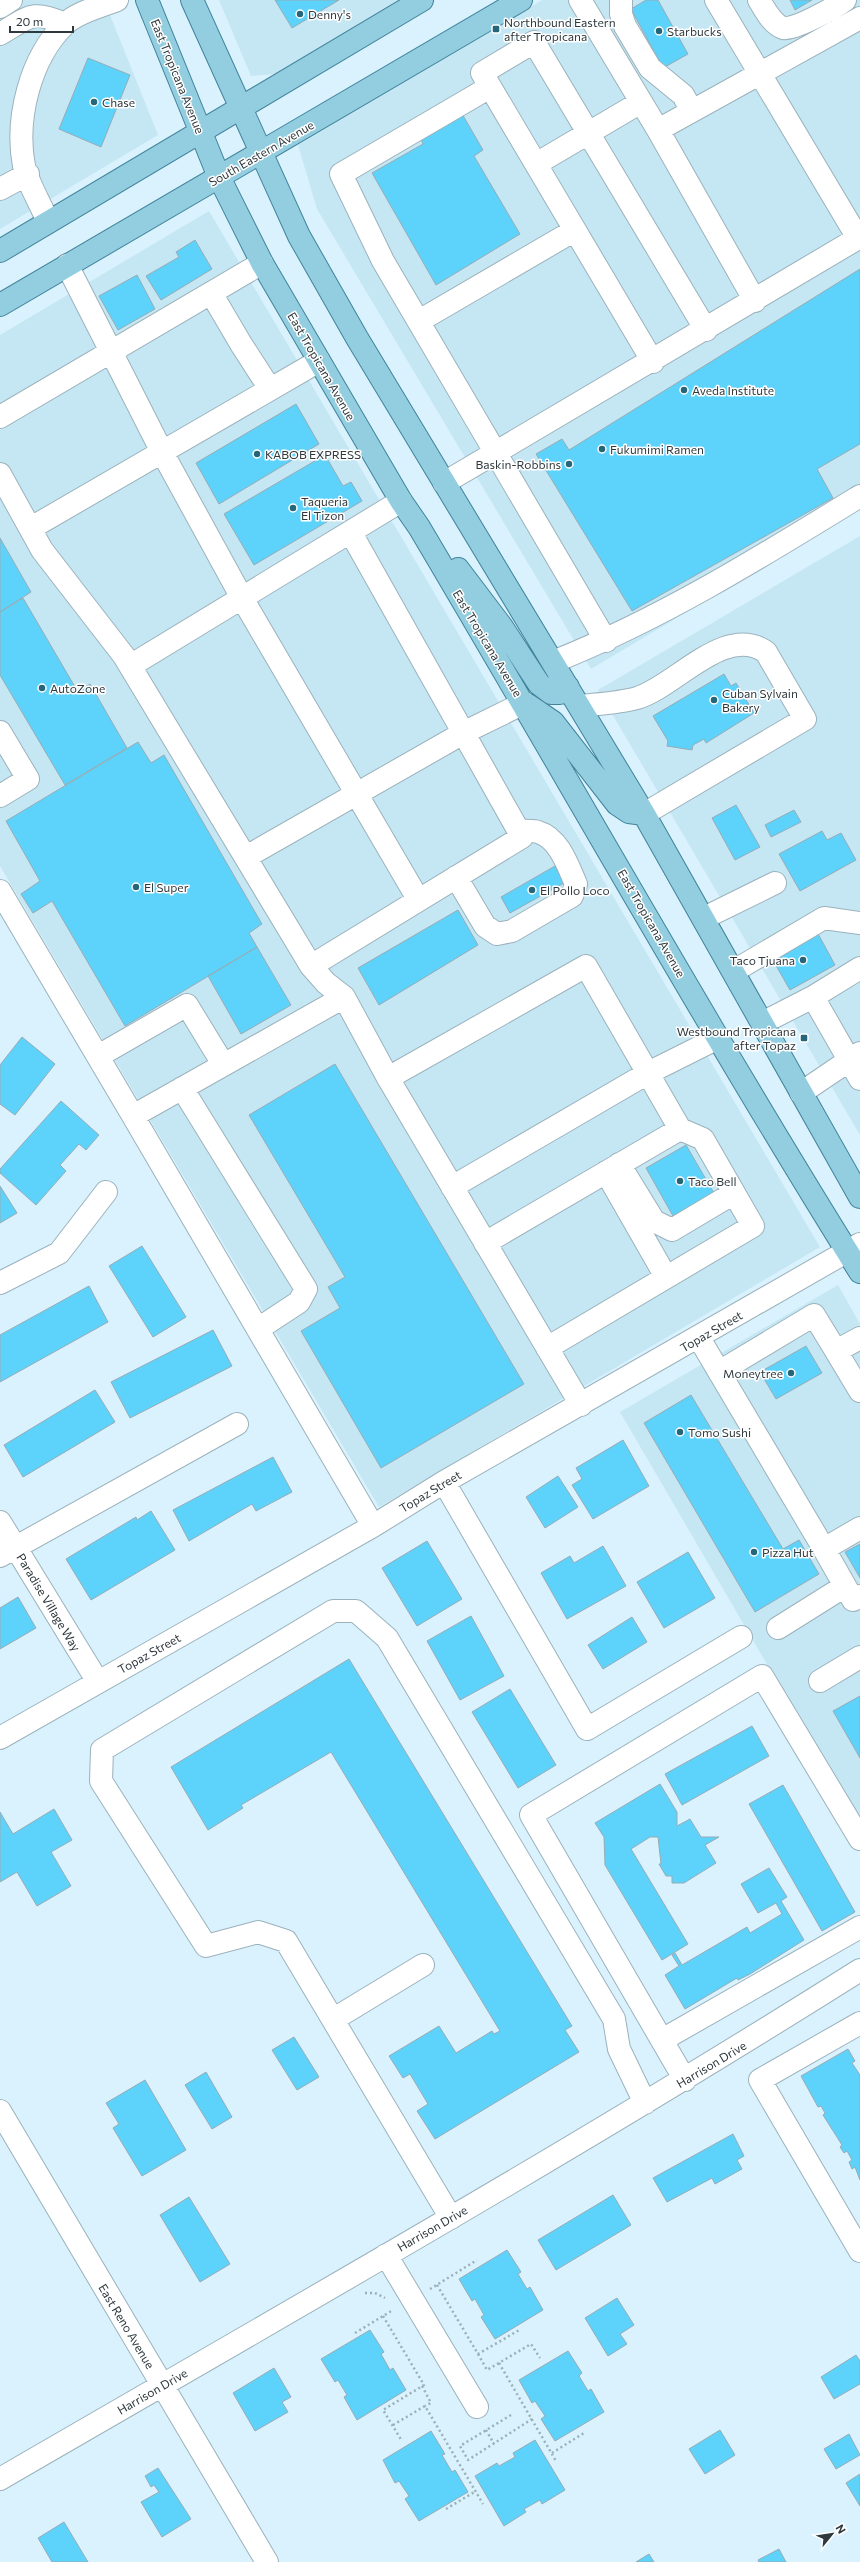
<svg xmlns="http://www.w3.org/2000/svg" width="860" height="2562" viewBox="0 0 860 2562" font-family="Commissioner,sans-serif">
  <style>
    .built { fill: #c5e7f4 }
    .building { fill: #5dd3fb; stroke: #95acb6 }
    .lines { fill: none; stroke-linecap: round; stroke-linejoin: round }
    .minor-casing { stroke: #9bb2bc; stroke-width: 24 }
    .major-casing { stroke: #41839a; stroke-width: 24 }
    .path { stroke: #9bafb7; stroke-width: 2.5; stroke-dasharray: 2 3; stroke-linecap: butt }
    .minor { stroke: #fff; stroke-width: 22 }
    .major { stroke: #92cde0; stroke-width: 22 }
    .poi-dot { fill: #26667b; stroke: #fff; stroke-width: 1.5 }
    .labels { text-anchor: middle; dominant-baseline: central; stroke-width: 3; stroke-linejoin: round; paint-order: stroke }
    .poi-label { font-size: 12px; fill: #2f393d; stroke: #fff; text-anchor: start }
    .street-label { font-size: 12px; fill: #2f393d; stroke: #fff }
  </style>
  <rect width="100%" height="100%" fill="#d9f2fd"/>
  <path class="built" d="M0 0H104L158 135 0 229Z
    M219 0H407L286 73 251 76Z
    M542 0H860V509L591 669 317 209 298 145Z
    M209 211 820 1247 379 1507 0 866V335Z
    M860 536V1135L598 690Z
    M838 1285 860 1324V1824L620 1412Z"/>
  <path class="building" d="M275 0H339L292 28Z
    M646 0H658L688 54 663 68 631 9Z
    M790 0H812L795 10Z
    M88 58 130 75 101 147 59 129Z
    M461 112 483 150 474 156 520 234 436 285 372 173 423 144 420 137Z
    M195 240 212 269 161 300 146 276 179 257 176 252Z
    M860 269V444L817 469 833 498 632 611 536 454 562 439 569 450Z
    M137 275 155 309 118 330 99 296Z
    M296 404 319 444 219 504 196 463Z
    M325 455 343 486 351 482 362 501 254 565 224 514Z
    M0 538 31 592 0 612Z
    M23 598 78 692 90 684 127 748 65 785 0 675V612Z
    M724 674 731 686 736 683 754 713 706 743 704 739 693 745 692 750 667 746 668 741 653 716Z
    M138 742 151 763 164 755 262 924 249 933 257 947 125 1026 52 901 33 913 21 894 40 881 6 821Z
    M736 805 760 847 735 860 712 818Z
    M794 810 801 822 771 837 765 825Z
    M822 831 827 840 841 833 856 860 800 891 779 854Z
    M555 866 564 883 510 913 501 897Z
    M458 910 478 945 379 1005 358 968Z
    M816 930 835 965 790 990 770 955Z
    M257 947 291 1005 241 1034 208 976Z
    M22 1037 55 1064 15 1115 0 1104V1065Z
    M335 1064 524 1384 381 1468 301 1331 340 1308 328 1287 345 1277 249 1115Z
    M61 1101 99 1135 86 1150 79 1144 60 1165 66 1171 36 1205 0 1173V1169Z
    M686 1145 714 1193 673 1216 646 1168Z
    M0 1186 17 1213 0 1223Z
    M142 1246 186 1317 153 1337 109 1266Z
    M89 1286 108 1322 0 1382V1335Z
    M213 1330 232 1366 130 1418 111 1382Z
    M806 1346 822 1373 776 1399 760 1372Z
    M95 1390 115 1422 23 1477 4 1445Z
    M691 1395 783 1549 799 1540 819 1574 755 1612 644 1423Z
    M623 1440 649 1486 593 1519 572 1485 582 1479 576 1468Z
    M273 1457 292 1492 256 1511 252 1504 189 1541 173 1510Z
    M558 1476 578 1507 545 1528 526 1497Z
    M151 1511 175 1550 91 1600 66 1559 136 1517 137 1520Z
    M427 1541 462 1599 417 1626 382 1568Z
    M860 1544V1578L845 1552Z
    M603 1546 626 1586 567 1619 541 1573 570 1556 574 1563Z
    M688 1552 715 1598 664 1628 637 1582Z
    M18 1597 36 1628 0 1649V1608Z
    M471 1616 504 1676 460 1700 427 1641Z
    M632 1617 647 1642 603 1669 588 1645Z
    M349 1659 572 2026 565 2030 579 2052 435 2139 417 2111 428 2104 410 2074 403 2078 389 2056 439 2026 456 2053 492 2031 494 2034 500 2031 331 1752 241 1805 243 1808 208 1830 171 1767Z
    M510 1689 556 1765 518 1788 472 1712Z
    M860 1696V1758L833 1711Z
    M752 1726 769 1756 682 1805 665 1774Z
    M660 1784 677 1812V1826L690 1819 701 1837H719L705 1845 716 1863 684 1883H672V1876H666L659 1864H661L658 1837H650L631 1849 688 1944 662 1960 605 1865 604 1837 595 1823Z
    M783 1785 855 1912 822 1931 749 1804Z
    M54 1809 72 1840 51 1852 71 1886 37 1906 17 1872 0 1882V1812L13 1834Z
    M769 1868 787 1897 781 1901 804 1940 750 1974 738 1980 737 1978 685 2009 665 1975 679 1966 672 1955 675 1953 682 1965 747 1927 750 1933 782 1914 776 1903 758 1913 741 1884Z
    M294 2037 319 2077 297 2090 272 2050Z
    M848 2049 855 2061 852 2063 860 2075V2180L855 2167 852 2169 849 2162 852 2160 847 2151 844 2153 840 2147 842 2145 823 2115 825 2113 821 2106 818 2107 801 2076Z
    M206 2072 232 2117 212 2129 185 2085Z
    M145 2080 186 2150 142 2176 113 2128 119 2124 106 2103Z
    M733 2134 744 2156 737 2160 742 2169 715 2184 712 2178 667 2202 653 2178Z
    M613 2195 631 2225 556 2270 538 2240Z
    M189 2197 230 2264 200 2282 160 2215Z
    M507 2250 521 2272 518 2274 527 2289 530 2287 543 2310 495 2339 481 2317 484 2315 475 2299 472 2301 459 2279Z
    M617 2298 634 2325 620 2334 627 2344 608 2356 585 2318Z
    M370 2330 384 2352 381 2354 390 2370 393 2368 406 2390 357 2420 344 2397 347 2395 338 2380 335 2382 321 2359Z
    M568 2351 582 2373 579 2376 588 2391 591 2389 604 2412 555 2441 541 2419 545 2416 535 2401 532 2403 519 2380Z
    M856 2355 860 2361V2384L834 2399 821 2377Z
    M274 2368 291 2397 282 2402 288 2412 255 2431 233 2393Z
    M720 2430 735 2455 705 2474 689 2449Z
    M431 2431 445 2454 442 2455 452 2472 455 2470 468 2492 419 2521 405 2499 409 2496 399 2481 395 2483 383 2460Z
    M849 2434 860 2455 836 2469 824 2449Z
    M535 2440 565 2490 542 2504 540 2500 524 2509 526 2512 504 2526 475 2476 497 2463 499 2466 515 2457 513 2453Z
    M158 2468 191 2519 162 2537 141 2502 159 2492 154 2485 151 2487 145 2476Z
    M860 2474V2506L846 2483Z
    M64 2522 88 2562H52L38 2538Z
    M779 2549 786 2562H759L758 2560Z
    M649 2554 654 2562H636Z"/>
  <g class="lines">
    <g class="minor-casing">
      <path id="minor" d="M580 0 658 130 755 301
        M621 0V14L625 26 650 68 683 95 692 111
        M716 0 858 238
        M759 0C765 10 772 24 783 28 793 31 836 7 845 0
        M0 7 11 0
        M0 34C29 17 32 9 65 24
        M490 87 341 174 383 261 606 641
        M658 130 860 18
        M536 164 641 102
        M0 189 28 174
        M48 222C41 204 28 184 24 166 15 119 30 58 65 24 77 12 102 6 117 0
        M67 265 162 452 242 598 418 899
        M211 293 241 344 270 389
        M419 321 575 230
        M653 362 482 73 534 42 706 330
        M0 417 262 263
        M0 474 42 550 124 656 311 966 326 983 344 997 133 1116 0 891
        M444 483 860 237
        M31 528 319 361
        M553 662C661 619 761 557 860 496
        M130 666 401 501
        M580 706C598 704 619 703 637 698 675 687 725 623 766 652L805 719 644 814
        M0 732 28 779 0 796
        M246 857 465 732 524 703
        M456 877 485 926 497 934 512 931 572 896 576 884C568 866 559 838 538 832 533 830 525 831 519 831
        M704 918 775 883
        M311 966 522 837 351 533
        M734 971 824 918 860 923
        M344 997 388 1078 581 1405
        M813 997 860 968
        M762 1023 813 997 860 1079
        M100 1055 187 1005 223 1064
        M388 1078 586 966 680 1129 485 1243
        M182 1088 306 1289 299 1302 258 1329
        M801 1093 860 1053
        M133 1116 373 1526
        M619 1164 654 1221 672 1230 734 1193
        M606 1172 666 1277
        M452 1187 648 1073 718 1038
        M0 1283 59 1253 106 1192
        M699 1338 824 1549 860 1528
        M860 1338 836 1351 860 1391
        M547 1348 753 1226 703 1139 680 1129
        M719 1372 814 1315 836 1351
        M444 1482 587 1729 741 1637
        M0 1522 98 1682
        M824 1549 853 1600 860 1596
        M0 1556 237 1424
        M778 1628 845 1586
        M820 1681 860 1657
        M0 1738 373 1526 444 1482 860 1244
        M334 2019 423 1965
        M860 2023 760 2080 860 2251
        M662 2040 860 1927
        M685 2080 531 1815 762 1676 860 1839
        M0 2111 267 2562
        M451 2218 286 1941 258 1932 206 1946 101 1781 102 1750 333 1611H356L387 1638 614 2019 619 2049 645 2103
        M386 2255 477 2407
        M0 2479C288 2312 578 2148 860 1970"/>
    </g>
    <g class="major-casing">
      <path id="major" d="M147 0 219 177 262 263 401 501 419 527C566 775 707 1027 860 1272
        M192 0 299 236 357 338 644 814 860 1197
        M0 251 422 0
        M0 305 521 0
        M458 569 502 627 539 684 551 693H560L568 687
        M528 705 553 722 617 804 629 812 644 814"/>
    </g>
    <path class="path" d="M437 2285 478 2354 521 2329
      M430 2289 477 2260
      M365 2293H375L385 2298
      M383 2316 424 2385 383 2410 402 2441
      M355 2333 393 2310
      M478 2354 487 2370 531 2344 540 2358
      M499 2363 556 2461
      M422 2386 431 2403 425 2406
      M511 2415 460 2446 468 2460 532 2419
      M393 2425 425 2406 483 2504
      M486 2430 494 2444
      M552 2453 584 2433
      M446 2509 476 2491"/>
    <use href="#minor" class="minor"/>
    <use href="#major" class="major"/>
  </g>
  <g class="poi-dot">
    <circle cx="300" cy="14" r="4"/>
    <rect x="492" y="25" width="8" height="8" rx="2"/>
    <circle cx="659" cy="31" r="4"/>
    <circle cx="94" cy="102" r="4"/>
    <circle cx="684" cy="390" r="4"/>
    <circle cx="602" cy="449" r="4"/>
    <circle cx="257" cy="454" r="4"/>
    <circle cx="569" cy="464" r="4"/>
    <circle cx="293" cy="508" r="4"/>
    <circle cx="42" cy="688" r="4"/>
    <circle cx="714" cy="700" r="4"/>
    <circle cx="136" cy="887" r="4"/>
    <circle cx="532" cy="890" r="4"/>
    <circle cx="803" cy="960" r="4"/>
    <rect x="800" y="1034" width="8" height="8" rx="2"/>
    <circle cx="680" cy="1181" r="4"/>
    <circle cx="791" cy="1373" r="4"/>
    <circle cx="680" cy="1432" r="4"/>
    <circle cx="754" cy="1552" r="4"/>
  </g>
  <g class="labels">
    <g class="poi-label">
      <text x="308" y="14">Denny's</text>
      <text x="504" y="22">Northbound Eastern<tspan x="504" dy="14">after Tropicana</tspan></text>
      <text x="667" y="31">Starbucks</text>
      <text x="102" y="102">Chase</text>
      <text x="692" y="390">Aveda Institute</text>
      <text x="610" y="449">Fukumimi Ramen</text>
      <text x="265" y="454">KABOB EXPRESS</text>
      <text x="561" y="464" text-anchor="end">Baskin-Robbins</text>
      <text x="301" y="501">Taqueria<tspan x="301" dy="14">El Tizon</tspan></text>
      <text x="50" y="688">AutoZone</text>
      <text x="722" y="693">Cuban Sylvain<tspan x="722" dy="14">Bakery</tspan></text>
      <text x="144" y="887">El Super</text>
      <text x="540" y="890">El Pollo Loco</text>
      <text x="795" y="960" text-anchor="end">Taco Tjuana</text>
      <text x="796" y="1031" text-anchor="end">Westbound Tropicana<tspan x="796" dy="14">after Topaz</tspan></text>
      <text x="688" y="1181">Taco Bell</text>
      <text x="783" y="1373" text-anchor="end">Moneytree</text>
      <text x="688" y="1432">Tomo Sushi</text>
      <text x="762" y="1552">Pizza Hut</text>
    </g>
    <g class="street-label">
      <text transform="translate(178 76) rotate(68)">East Tropicana Avenue</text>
      <text transform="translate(261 153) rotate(-30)">South Eastern Avenue</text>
      <text transform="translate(322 366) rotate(60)">East Tropicana Avenue</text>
      <text transform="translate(488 643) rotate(59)">East Tropicana Avenue</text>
      <text transform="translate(652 923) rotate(60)">East Tropicana Avenue</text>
      <text transform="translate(711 1331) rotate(-30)">Topaz Street</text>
      <text transform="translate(430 1491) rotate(-31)">Topaz Street</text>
      <text transform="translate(49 1602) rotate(59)">Paradise Village Way</text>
      <text transform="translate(149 1653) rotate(-29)">Topaz Street</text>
      <text transform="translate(711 2064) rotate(-31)">Harrison Drive</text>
      <text transform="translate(432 2228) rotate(-30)">Harrison Drive</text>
      <text transform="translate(127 2326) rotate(59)">East Reno Avenue</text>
      <text transform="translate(152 2391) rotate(-30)">Harrison Drive</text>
    </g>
  </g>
  <g transform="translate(832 2534) rotate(60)" stroke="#ffffff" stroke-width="3" paint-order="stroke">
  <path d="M0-3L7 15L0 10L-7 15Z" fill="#2f393d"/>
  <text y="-6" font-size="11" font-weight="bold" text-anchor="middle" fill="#2f393d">N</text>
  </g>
  <path d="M10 26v6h63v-6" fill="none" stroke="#2f393d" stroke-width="2"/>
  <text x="16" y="26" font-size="12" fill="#2f393d" stroke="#ffffff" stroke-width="3" paint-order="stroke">20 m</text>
</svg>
